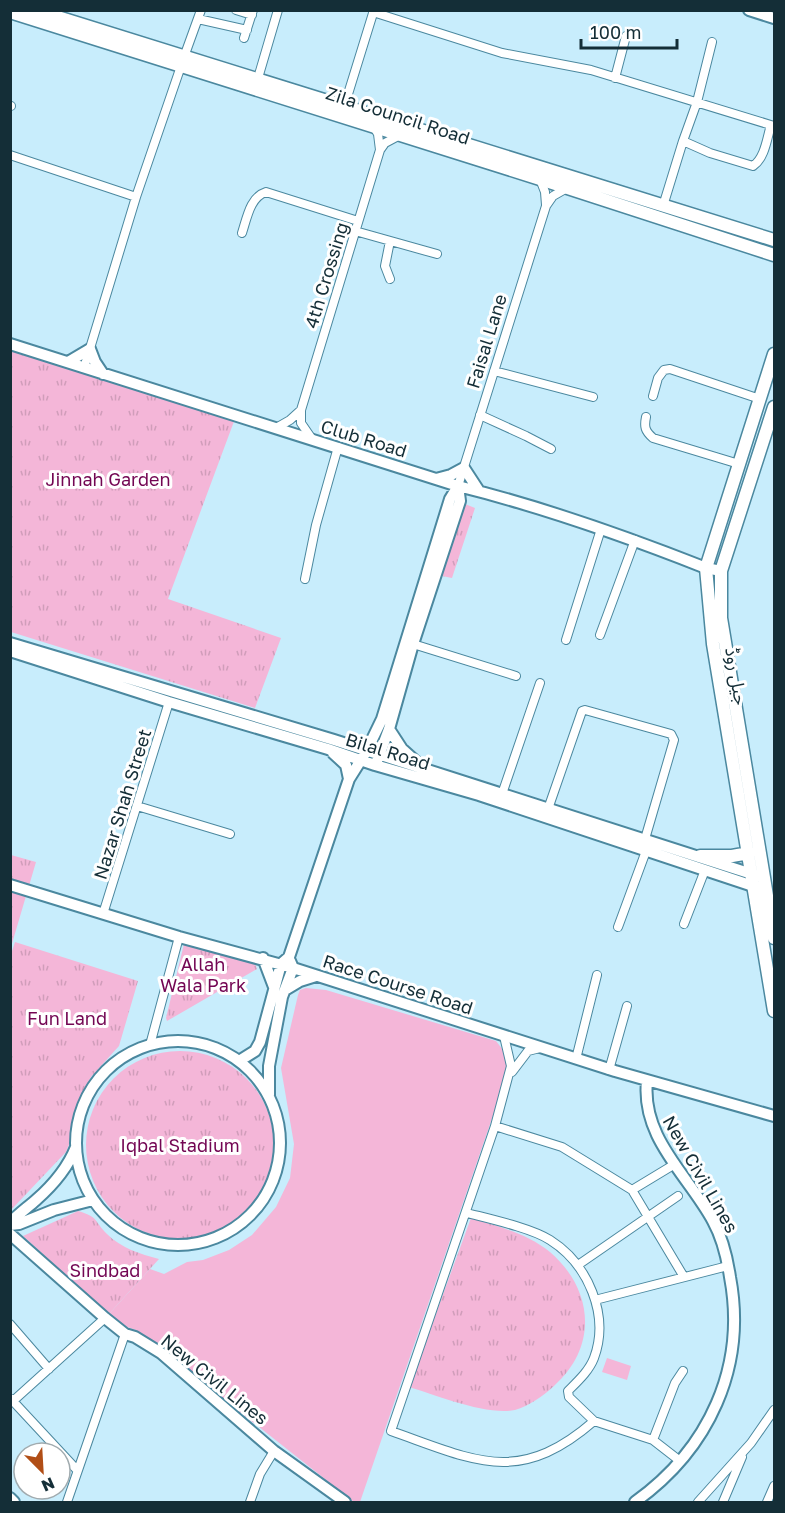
<svg xmlns="http://www.w3.org/2000/svg" width="785" height="1513" viewBox="0 0 785 1513" font-family="'Golos Text','Noto Sans Arabic',sans-serif">
  <style>
    .green { fill: #f4b6d8 }
    .park { fill: url(#park-tufts) }
    .lines { fill: none; stroke-linecap: round; stroke-linejoin: round }
    .street-casing { stroke: #4b889f; stroke-width: 10 }
    .secondary-casing { stroke: #4b889f; stroke-width: 14 }
    .primary-casing { stroke: #4b889f; stroke-width: 15 }
    .street { stroke: #fff; stroke-width: 8 }
    .secondary { stroke: #fff; stroke-width: 10 }
    .primary { stroke: #fff; stroke-width: 12 }
    .labels { text-anchor: middle; dominant-baseline: central; stroke-width: 6; stroke-linejoin: round; paint-order: stroke }
    .street-label { font-size: 18px; fill: #142e37; stroke: #fff }
    .park-label { font-size: 18px; fill: #730653; stroke: #fff }
  </style>
  <defs>
    <pattern id="park-tufts" width="24" height="20" patternUnits="userSpaceOnUse" patternTransform="scale(1.5)"><rect width="24" height="20" fill="#f4b6d8"/><path d="M3 7l-1-3M5 7V3M7 7l1-3M15 17l-1-3M17 17v-4M19 17l1-3" fill="none" stroke="#d09dba"/></pattern>
  </defs>
  <rect width="100%" height="100%" fill="#c8edfc"/>
  <path class="green" d="M306 988 326 990 496 1041 507 1055 508 1072 360 1502H354L136 1330 127 1327 109 1314 150 1269 164 1274 187 1262 203 1260 229 1250 252 1235 276 1207 290 1178 294 1144 281 1068 298 995 300 990Z
    M607 1358 631 1366 627 1380 602 1372Z"/>
  <path class="park" d="M10 347 236 416 168 599 281 638 255 708 11 632Z
    M465 504 475 508 452 578 442 576Z
    M11 855 36 862 11 947Z
    M15 942 138 981 119 1046 91 1077 82 1094 74 1113 71 1140 66 1152 11 1210 10 957Z
    M184 944 255 964 257 969 167 1021 166 1018Z
    M86 1145a94 94 0 1 1 188 0a94 94 0 1 1-188 0Z
    M78 1211C99 1217 93 1220 107 1234 121 1248 140 1254 159 1259L109 1314 23 1236Z
    M471 1218C499 1227 527 1233 550 1252 594 1290 598 1347 554 1386 543 1396 529 1406 515 1410 487 1416 436 1395 409 1387Z"/>
  <g class="lines">
    <g class="street-casing">
      <path id="street" d="M236 10 252 15
        M373 12 502 53 591 70 774 126
        M198 19 247 30
        M244 38 253 10
        M712 42 697 102 683 141 710 153 753 166C765 158 767 138 771 125
        M184 57 201 10
        M258 78 278 10
        M615 78 626 36
        M10 106H11
        M344 107 374 10
        M380 150 385 143 400 135
        M10 155 136 197
        M540 179 545 192 546 205
        M663 206 683 141
        M355 231 437 254
        M242 233C247 218 250 197 266 192L358 221
        M390 279 385 266 390 241
        M84 368 136 197 181 66
        M494 371 593 397
        M653 396 658 378 664 370 670 369 760 399
        M480 415 526 436 551 449
        M646 417C644 427 645 431 653 438L739 464
        M276 428 290 420 301 410
        M312 439 301 423V410L380 150 378 134 374 127
        M458 486 546 206 553 196 567 188
        M305 579 316 525 338 447
        M600 635 635 540
        M566 640 601 529
        M413 644 516 676
        M502 794 540 683
        M137 806 230 834
        M548 809 582 711 585 710 671 734 674 740 645 839
        M103 914 169 702
        M684 924 705 870
        M618 927 646 851
        M504 1036 511 1066 495 1126 391 1431C474 1460 518 1487 594 1421
        M150 1045 179 937
        M576 1059 597 975
        M609 1070 627 1006
        M512 1072 528 1051 540 1048
        M495 1126 562 1147 632 1190 675 1164
        M632 1190 684 1277
        M467 1213C490 1219 531 1228 550 1240 588 1264 610 1315 594 1358 589 1371 578 1381 568 1391L569 1397 594 1421 653 1440 680 1461
        M578 1265 678 1196
        M595 1300 728 1266
        M10 1324 49 1369
        M11 1399 77 1470
        M12 1399 13 1401 105 1318
        M653 1440 675 1383 683 1371
        M67 1502 125 1334
        M250 1502 260 1474 274 1451
        M698 1502 751 1443 774 1410
        M723 1502 742 1457
        M767 1502 774 1486"/>
    </g>
    <g class="secondary-casing">
      <path id="secondary" d="M749 10 774 18
        M10 344 458 486C543 507 625 536 706 568L721 571
        M68 362 90 349 95 362 103 374
        M436 479 451 475 464 468 479 491
        M10 643 334 740 758 876
        M10 651 169 702 328 749 375 765 479 795 759 888
        M389 729 402 749 422 767
        M333 753 346 765 349 779
        M377 761 389 729 413 644 460 501 458 486
        M10 885 179 937 293 968 615 1071 774 1116
        M263 958 274 987
        M285 990 300 981 316 976
        M76 1143a102 102 0 1 1 204 0a102 102 0 1 1-204 0Z
        M239 1061 255 1051 260 1042 281 964 289 957 349 779 366 752 382 719 450 499 458 486
        M269 1095V1066L282 997 293 968 290 961
        M10 1223C18 1214 27 1208 36 1200 52 1186 68 1167 76 1147
        M10 1225 19 1224 54 1210 93 1200
        M10 1234 105 1318 125 1334 135 1337 161 1353 274 1451 345 1502
        M10 1498 14 1502
        M635 1502C709 1449 747 1367 730 1277 727 1257 723 1239 713 1221 688 1175 641 1138 647 1081"/>
    </g>
    <g class="primary-casing">
      <path id="primary" d="M35 10 774 240
        M10 12 540 179 774 255
        M774 354 706 568 713 644 774 1011
        M774 407 721 571V618L774 938
        M700 856H732L749 853"/>
    </g>
    <use href="#street" class="street"/>
    <use href="#secondary" class="secondary"/>
    <use href="#primary" class="primary"/>
  </g>
  <g class="labels">
    <g class="street-label">
      <text transform="translate(398 115) rotate(18)">Zila Council Road</text>
      <text transform="translate(326 275) rotate(-73)">4th Crossing</text>
      <text transform="translate(486 341) rotate(-73)">Faisal Lane</text>
      <text transform="translate(364 438) rotate(17)">Club Road</text>
      <text transform="translate(737 676) rotate(80)">جیل روڈ</text>
      <text transform="translate(388 751) rotate(17)">Bilal Road</text>
      <text transform="translate(122 804) rotate(-73)">Nazar Shah Street</text>
      <text transform="translate(398 984) rotate(18)">Race Course Road</text>
      <text transform="translate(701 1174) rotate(60)">New Civil Lines</text>
      <text transform="translate(215 1379) rotate(39)">New Civil Lines</text>
    </g>
    <g class="park-label">
      <text x="108" y="479">Jinnah Garden</text>
      <text x="203" y="964">Allah<tspan x="203" dy="21">Wala Park</tspan></text>
      <text x="67" y="1018">Fun Land</text>
      <text x="180" y="1145">Iqbal Stadium</text>
      <text x="105" y="1270">Sindbad</text>
    </g>
  </g>
  <rect width="785" height="1513" fill="none" stroke="#142e37" stroke-width="24"/>
  <g transform="translate(42 1471) rotate(156)"><circle r="28" fill="#ffffff" stroke="#a1abaf" stroke-width="1.5"/>
  <path d="M0-4.5L10 22L0 15L-10 22Z" fill="#b14e16"/>
  <text y="-9" font-size="16" font-weight="bold" text-anchor="middle" fill="#142e37">N</text>
  </g>
  <path d="M581 39v9h96v-9" fill="none" stroke="#142e37" stroke-width="3"/>
  <text x="590" y="39" font-size="18" fill="#142e37" stroke="#ffffff" stroke-width="4.5" paint-order="stroke">100 m</text>
</svg>
